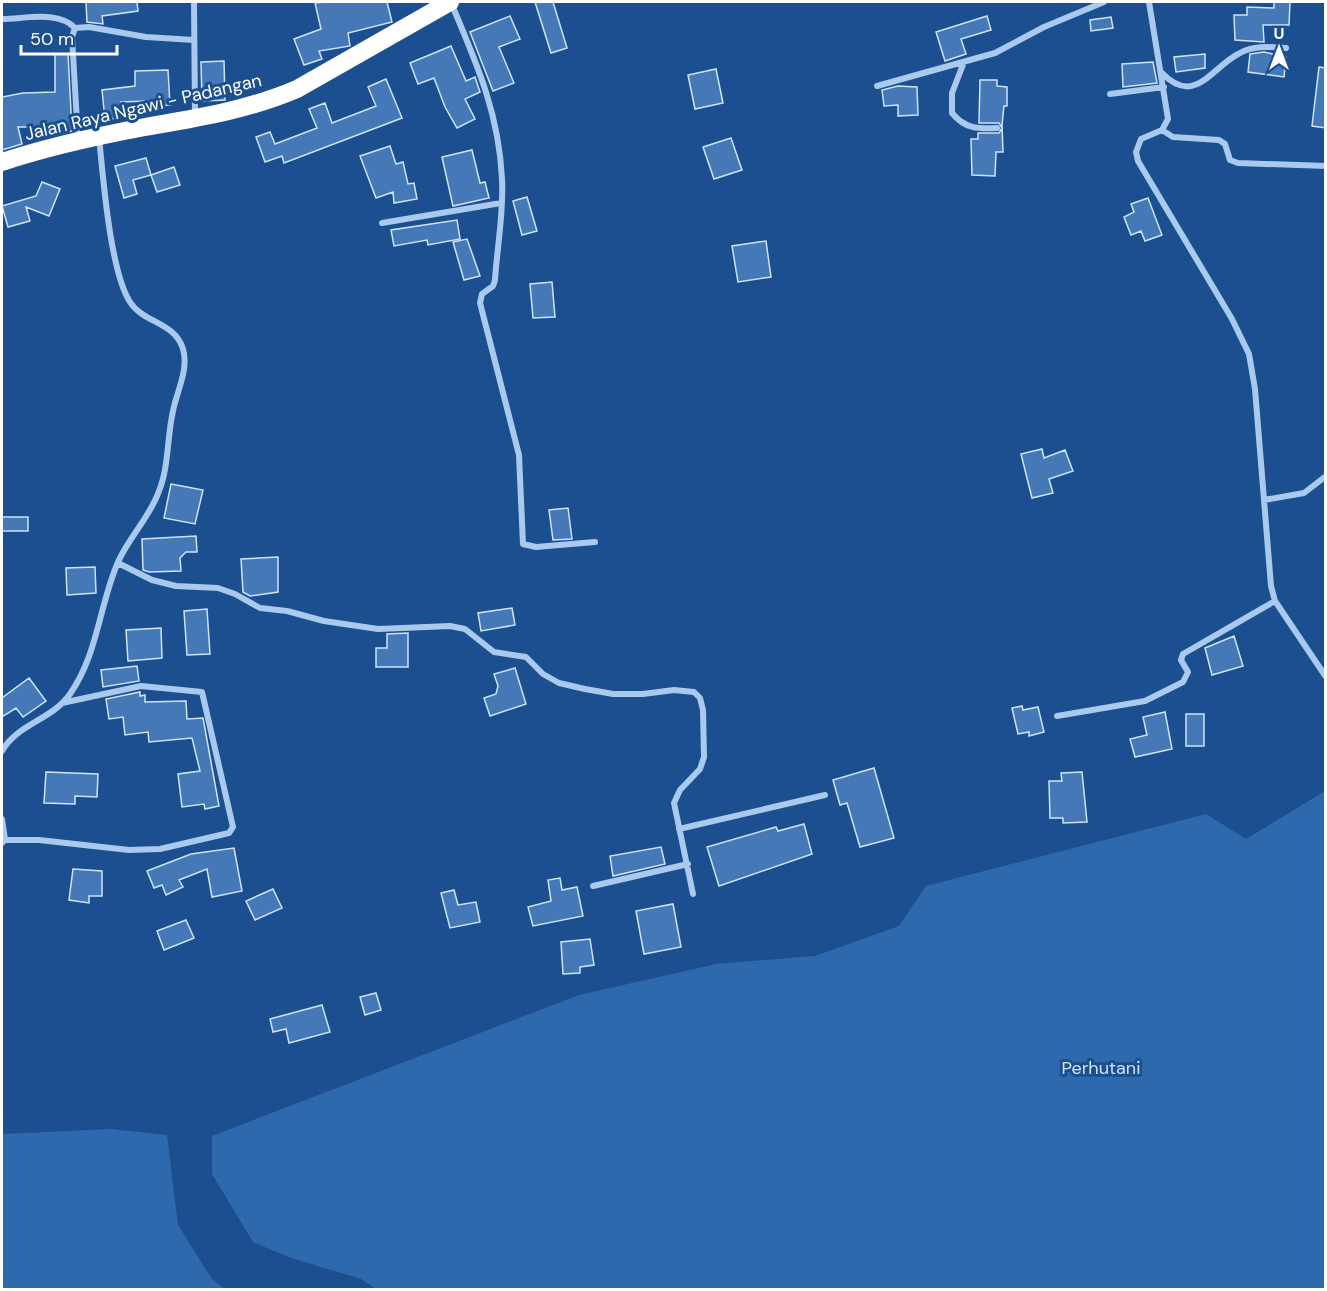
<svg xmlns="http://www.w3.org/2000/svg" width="1327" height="1291" viewBox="0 0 1327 1291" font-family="'DM Sans',sans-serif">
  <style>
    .green { fill: #2e69ad }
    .building { fill: #4478b7; stroke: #cfe3fa; stroke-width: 1.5 }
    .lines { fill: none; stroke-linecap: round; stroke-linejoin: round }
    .street { stroke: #a9c9ee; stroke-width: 6 }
    .highway { stroke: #fff; stroke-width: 18 }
    .labels { text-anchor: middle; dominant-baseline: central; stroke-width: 6; stroke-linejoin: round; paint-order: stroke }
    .street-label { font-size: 18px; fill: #fff; stroke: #1b4f8f }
    .park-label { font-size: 18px; fill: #cfe3fa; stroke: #1b4f8f }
  </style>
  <rect width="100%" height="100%" fill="#1b4f8f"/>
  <path class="green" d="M1325 791V1289H376L361 1279 291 1258 253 1242 212 1174V1136L579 995 716 964 815 956 899 926 926 886 1206 814 1246 839Z
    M111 1129 167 1135 178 1225 212 1279 225 1289H2V1134Z"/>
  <path class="building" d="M86 2H137L138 11 102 16 103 24 87 22Z
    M324 2H387L392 22 348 33 350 46 319 51 322 59 304 65 294 39 321 29 315 3Z
    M535 2H553L567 48 551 53Z
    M1274 2H1290L1289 25H1263L1264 42 1235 40 1234 15H1247V7L1274 8Z
    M510 16 520 39 499 47 514 83 493 91 470 32Z
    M987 16 991 30 961 39 966 54 945 61 936 32Z
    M1111 17 1113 28 1091 31 1090 20Z
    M451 46 466 81 475 77 480 92 465 99 475 119 457 128 445 107 434 78 418 84 410 63Z
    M1264 52 1286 57 1284 77 1248 72 1250 54Z
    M55 54H68L72 131 55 135 54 127H18L22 144 2 150V97L23 93 55 92Z
    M1205 54V68L1176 72 1174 57Z
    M224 61 225 100 202 101 201 62Z
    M1153 62 1157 83 1123 87 1122 64Z
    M1319 67 1326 68V128L1312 126Z
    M716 69 723 103 695 109 688 75Z
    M168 70 170 105 147 106V101L121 102 123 117 105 120 102 90 135 86V71Z
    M386 79 402 118 284 163 282 156 265 162 256 137 270 132 275 144 317 128 309 109 325 103 332 123 376 106 368 87Z
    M980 80H997V86L1007 87V106H1004L1002 125 1003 152H996L995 176 972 175 971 139H978V133H999L1002 128 999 123H979Z
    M898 86 917 87 918 115 898 116V105L884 106 882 90Z
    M731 138 742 170 714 179 703 147Z
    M390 146 396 164 403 162 408 184 414 183 417 199 394 203 393 192 376 198 360 156Z
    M472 150 480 183 485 182 489 198 453 206 442 157Z
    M146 158 151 175 133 180 137 194 124 198 115 166Z
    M174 167 180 185 157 192 151 175Z
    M42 182 60 189 49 216 26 207 30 221 8 227 2 206 36 196Z
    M527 197 537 231 522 235 513 201Z
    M1148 198 1162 235 1145 241 1141 231 1131 235 1124 217 1134 212 1131 204Z
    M457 220 460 239 428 245 427 240 394 246 391 230Z
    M467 239 480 276 464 280 453 242Z
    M766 241 771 277 738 282 732 246Z
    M552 282 555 317 533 318 530 284Z
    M1042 449 1044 458 1065 450 1073 471 1049 479 1053 493 1032 498 1021 454Z
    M171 484 203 490 195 524 164 518Z
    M568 508 572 539 553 540 549 510Z
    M2 517H28V531H2Z
    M196 536 197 552H186L180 558 181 571 149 572 143 570 142 539Z
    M278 557V592L250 596 243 592 241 559Z
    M95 567 96 593 67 595 66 568Z
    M512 608 515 625 481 631 478 613Z
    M207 609 210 654 187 655 184 611Z
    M161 628 162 658 128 661 126 630Z
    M408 633V667H376V648H387V634Z
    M1234 636 1243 666 1212 675 1205 648Z
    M137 666 139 681 103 687 101 670Z
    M515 668 526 704 490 716 484 698 496 694 498 686 494 674Z
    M29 678 46 701 23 717 16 708 2 717V698Z
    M140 692V696L145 695V702L186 701 187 719 203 718 219 806 205 809 204 804 182 807 178 774 200 771 192 738 149 742 148 732 125 735 123 717 109 719 106 699Z
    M1022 706 1023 710 1038 707 1044 732 1029 736V732L1018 734 1012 708Z
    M1165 712 1172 749 1135 757 1130 739 1147 735 1143 717Z
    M1186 714H1204V746H1186Z
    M874 768 894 838 860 847 847 803 840 805 833 780Z
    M46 772 98 774 97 797 75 796V804L44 803Z
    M1082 772 1087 822 1063 823V818H1050L1049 781H1062L1061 773Z
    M804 824 812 854 719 886 707 847 776 827 778 831Z
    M661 847 665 864 613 876 610 856Z
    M234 848 242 891 212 897 207 869 179 880 183 887 166 895 162 885 154 888 147 871 191 854Z
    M73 869 102 871V896H89V903L69 900Z
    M560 878 562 890 577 887 583 916 533 926 528 907 551 901 548 880Z
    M273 889 282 908 255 920 246 901Z
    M454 890 458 905 476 902 480 922 450 928 441 893Z
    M673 904 681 947 644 954 636 911Z
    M186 920 194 938 164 950 157 931Z
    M590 939 594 965 580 967V973L563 974 561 942Z
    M376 993 381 1010 365 1015 360 997Z
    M322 1005 330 1032 289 1043 286 1029 273 1032 270 1019Z"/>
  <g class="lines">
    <path class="street" d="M194 2 195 115
      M1149 2 1168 119 1162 130 1141 139 1136 152 1138 161 1232 319 1249 354 1255 389 1271 586 1275 601 1326 677
      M452 5C477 64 499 114 502 179 504 213 497 247 495 280L493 286 482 294 480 303 519 455 523 544 536 547 595 542
      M2 19C25 19 58 10 75 28
      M964 62 952 93V113C965 129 978 129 997 128
      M1161 72C1195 108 1211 67 1240 53 1254 45 1271 47 1286 48
      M877 86 995 53 1044 27 1104 2
      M1110 94 1164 87
      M1162 130 1173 137 1219 140 1225 144 1230 160 1238 163 1326 166
      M78 139 72 37 75 28 89 27 146 37 194 40
      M382 223 501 203
      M1264 500 1304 493 1326 476
      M118 563 152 580 176 586 218 588 235 594 260 608 287 611 324 621 378 629 450 626 465 629 494 652 526 657 543 674 559 683 585 689 613 694H643L674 690 694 692 700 698 703 710 704 757 700 769 680 790 674 803 693 894
      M1057 716 1145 701 1183 682 1188 672 1181 660 1183 654 1275 601
      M2 751C17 724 52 720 70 694 98 654 99 606 118 562 129 537 150 517 159 491 169 466 167 437 173 411 177 391 189 369 183 349 175 322 143 323 130 302 110 271 103 176 99 137
      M2 819 5 840 2 843
      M679 829 825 795
      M5 840H39L129 850 160 849 229 833 233 827 202 692 141 686 62 703
      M593 886 688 864"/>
    <path class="highway" d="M2 162C47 147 97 136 145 127 197 118 248 110 297 89L450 2"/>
  </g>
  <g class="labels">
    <g class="street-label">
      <text transform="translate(143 107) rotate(-13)">Jalan Raya Ngawi - Padangan</text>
    </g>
    <g class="park-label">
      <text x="1101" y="1068">Perhutani</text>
    </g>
  </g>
  <rect width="1327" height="1291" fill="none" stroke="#ffffff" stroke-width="6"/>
  <g transform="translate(1279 48)" stroke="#1b4f8f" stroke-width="4.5" paint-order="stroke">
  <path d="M0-4.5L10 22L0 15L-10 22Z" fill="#ffffff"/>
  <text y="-9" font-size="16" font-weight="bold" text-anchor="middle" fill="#ffffff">U</text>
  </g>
  <path d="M21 45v9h96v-9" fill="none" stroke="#ffffff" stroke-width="3"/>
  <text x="30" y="45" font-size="18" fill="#ffffff" stroke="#1b4f8f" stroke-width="4.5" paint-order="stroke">50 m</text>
</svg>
